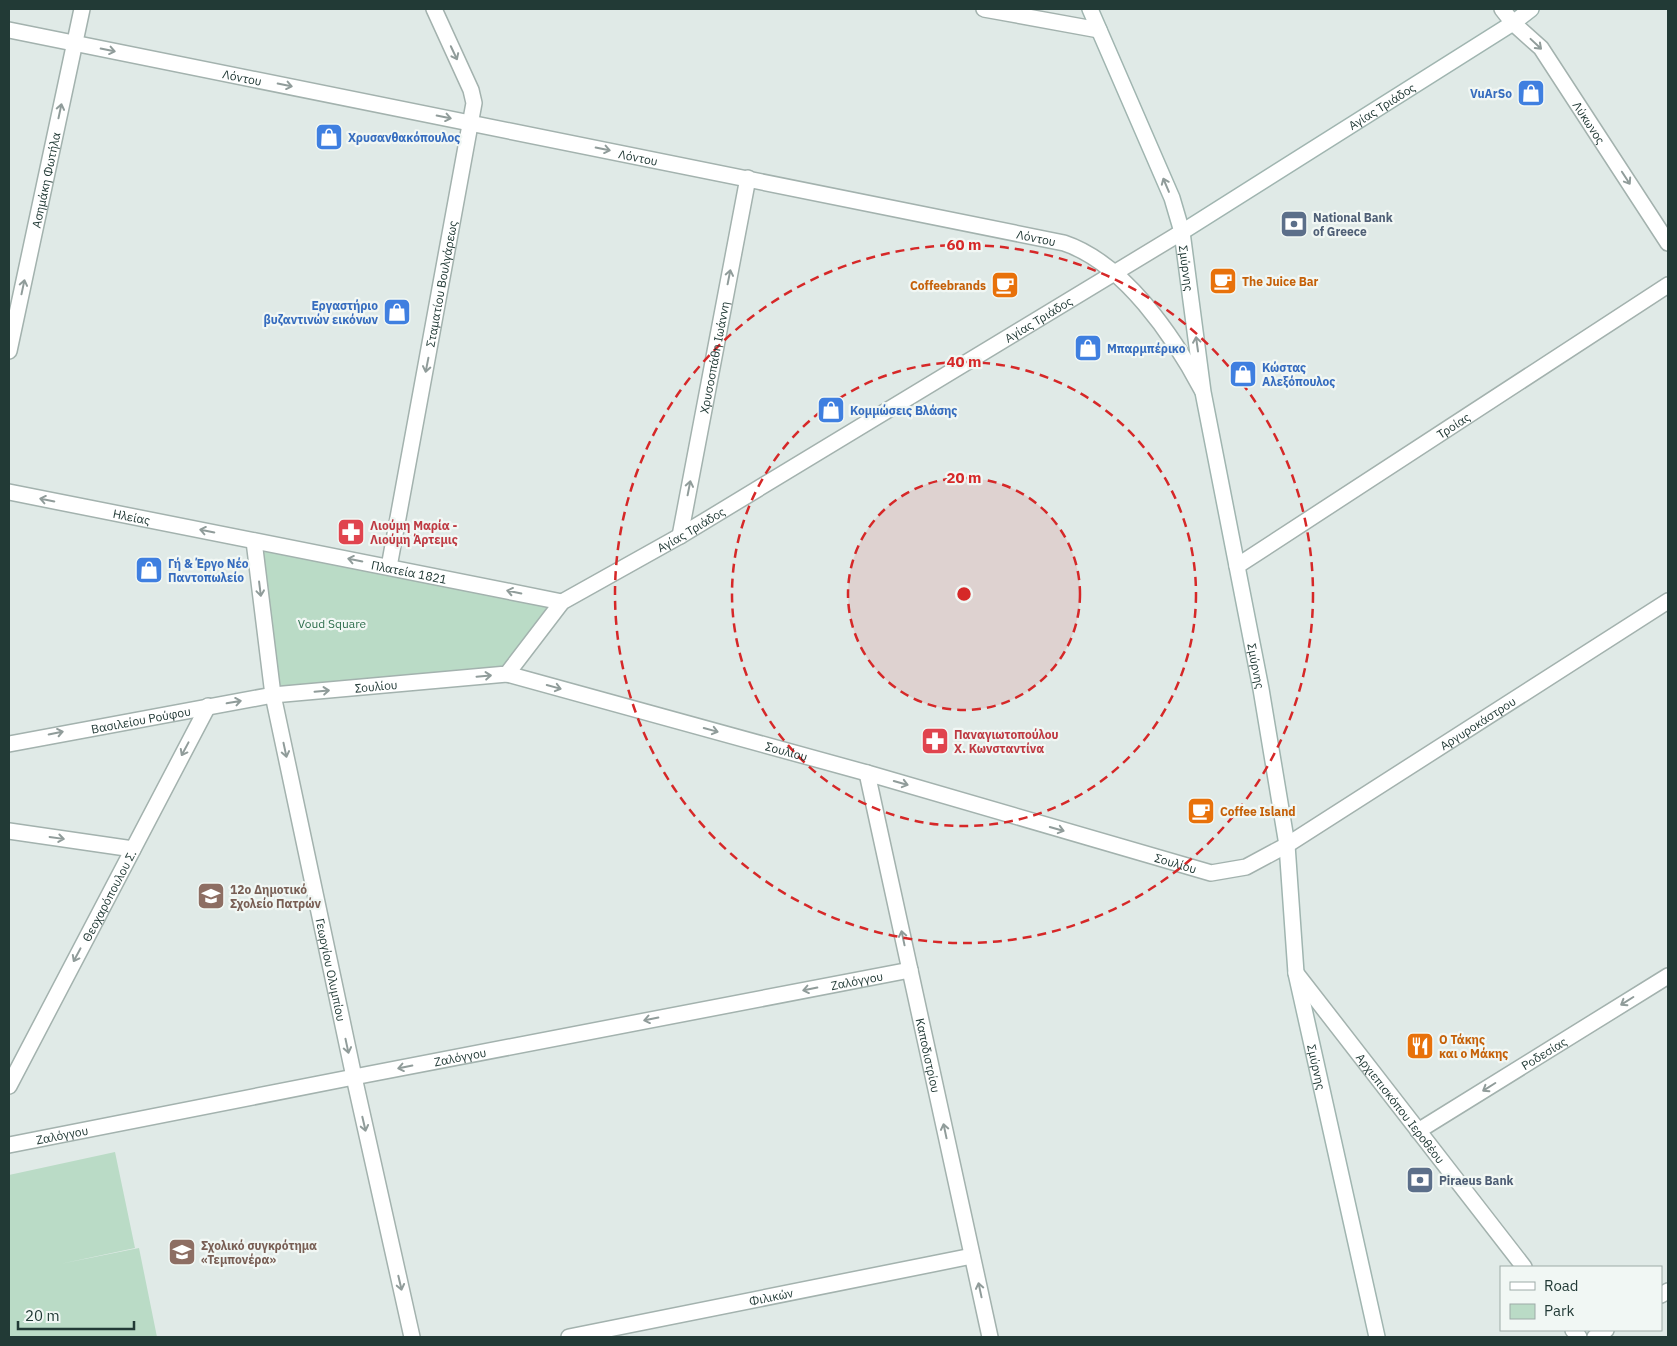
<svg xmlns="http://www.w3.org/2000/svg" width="1677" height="1346" viewBox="0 0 1677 1346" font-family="'IBM Plex Sans',sans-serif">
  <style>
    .green { fill: #badbc6 }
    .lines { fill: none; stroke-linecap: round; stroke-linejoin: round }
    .pedestrian-casing { stroke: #a3b2ae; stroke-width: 18 }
    .minor-casing { stroke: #a3b2ae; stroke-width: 18 }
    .tertiary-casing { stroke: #a3b2ae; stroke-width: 18 }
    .secondary-casing { stroke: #a0b5b0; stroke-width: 18 }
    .pedestrian { stroke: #fff; stroke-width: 15 }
    .minor { stroke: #fff; stroke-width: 15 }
    .tertiary { stroke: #fff; stroke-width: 15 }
    .secondary { stroke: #fff; stroke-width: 15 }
    .oneway { stroke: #909c9a }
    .ring { fill: none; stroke: #d62828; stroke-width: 2.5; stroke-dasharray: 9 6 }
    .labels { text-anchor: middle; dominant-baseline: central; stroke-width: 4.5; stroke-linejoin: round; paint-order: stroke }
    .street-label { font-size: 12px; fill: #223a36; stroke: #f1f7f4 }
    .shop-label { font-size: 12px; font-weight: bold; fill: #366cbe; stroke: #f1f7f4; text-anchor: start }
    .service-label { font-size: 12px; font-weight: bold; fill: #4e5e75; stroke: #f1f7f4; text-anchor: start }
    .food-label { font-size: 12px; font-weight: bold; fill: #c56008; stroke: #f1f7f4; text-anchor: start }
    .health-label { font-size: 12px; font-weight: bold; fill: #be3a42; stroke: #f1f7f4; text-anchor: start }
    .park-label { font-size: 12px; fill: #2e6e4d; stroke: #f1f7f4 }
    .education-label { font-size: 12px; font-weight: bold; fill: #785e54; stroke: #f1f7f4; text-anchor: start }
    .centre { fill: #d62828; stroke: #f1f7f4; stroke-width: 2.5 }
    .ring-label { font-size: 15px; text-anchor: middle; font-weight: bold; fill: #d62828; stroke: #f1f7f4; stroke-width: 4.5; stroke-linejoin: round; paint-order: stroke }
  </style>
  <rect width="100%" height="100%" fill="#e0eae7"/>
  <path class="green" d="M254 541 562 602 507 674 273 695Z
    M115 1152 135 1248 60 1264 139 1248 157 1337H9V1175Z"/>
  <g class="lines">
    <g class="pedestrian-casing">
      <g id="pedestrian">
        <path id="s1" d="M9 1145 354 1077"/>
      </g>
    </g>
    <g class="minor-casing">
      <g id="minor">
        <path d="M984 9 1099 30"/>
        <path id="s2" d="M1502 9 1513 23 1541 48 1668 243"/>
        <path id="s3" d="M9 351 82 9"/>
        <path id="s4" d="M680 536 748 178"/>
        <path id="s5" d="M254 541 273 695 354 1077 412 1337"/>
        <path id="s6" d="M1237 566 1668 285"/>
        <path id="s7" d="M507 674 867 773 1211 873 1246 867 1287 845 1668 601"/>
        <path id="s8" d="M867 773 990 1337"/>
        <path d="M9 831 133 849"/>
        <path id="s9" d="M354 1077 910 970"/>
        <path id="s10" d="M9 1086 208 706"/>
        <path id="s11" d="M1418 1131 1668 976"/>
        <path d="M1661 1295 1668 1291"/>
        <path id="s12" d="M569 1337 972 1256"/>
        <path d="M1595 1337 1606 1330"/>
      </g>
    </g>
    <g class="tertiary-casing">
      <g id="tertiary">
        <path id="s13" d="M9 30 1064 243C1124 263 1174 337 1202 390"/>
        <path id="s14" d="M9 492 562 602"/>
        <path id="s15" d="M389 567 474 103 471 90 434 9"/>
        <path id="s16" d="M9 744 273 695 507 674 562 602 680 536 1182 232"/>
        <path id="s17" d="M1296 973 1524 1267"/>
        <path d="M1573 1330 1579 1337"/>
      </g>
    </g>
    <g class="secondary-casing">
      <g id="secondary">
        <path id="s18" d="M1090 9 1172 198 1182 232 1203 392 1261 689 1287 845 1296 973 1377 1337"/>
        <path id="s19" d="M1182 232 1513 23 1531 9"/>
      </g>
    </g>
    <use href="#pedestrian" class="pedestrian"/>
    <use href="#minor" class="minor"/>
    <use href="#tertiary" class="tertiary"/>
    <use href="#secondary" class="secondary"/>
  </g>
  <defs><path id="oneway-shaft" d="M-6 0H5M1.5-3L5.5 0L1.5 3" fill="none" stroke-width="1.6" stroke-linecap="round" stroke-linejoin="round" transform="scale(1.25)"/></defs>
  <g class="oneway">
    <use href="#oneway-shaft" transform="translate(1536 44) rotate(43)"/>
    <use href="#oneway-shaft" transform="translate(108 50) rotate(11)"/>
    <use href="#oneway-shaft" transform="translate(454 53) rotate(65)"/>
    <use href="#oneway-shaft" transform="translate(285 85) rotate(11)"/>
    <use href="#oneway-shaft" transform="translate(60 111) rotate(-78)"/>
    <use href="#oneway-shaft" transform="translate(444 117) rotate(11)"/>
    <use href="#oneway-shaft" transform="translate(603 149) rotate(11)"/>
    <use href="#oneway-shaft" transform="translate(1626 178) rotate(57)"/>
    <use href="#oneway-shaft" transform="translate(1166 185) rotate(-113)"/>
    <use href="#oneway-shaft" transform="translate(729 277) rotate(-79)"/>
    <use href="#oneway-shaft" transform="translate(23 287) rotate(-78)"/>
    <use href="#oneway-shaft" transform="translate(1197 344) rotate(-98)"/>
    <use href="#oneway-shaft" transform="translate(427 365) rotate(101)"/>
    <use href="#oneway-shaft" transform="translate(689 488) rotate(-79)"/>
    <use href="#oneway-shaft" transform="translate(47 500) rotate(-169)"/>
    <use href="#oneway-shaft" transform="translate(207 531) rotate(-169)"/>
    <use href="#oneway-shaft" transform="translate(355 560) rotate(-169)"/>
    <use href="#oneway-shaft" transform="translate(260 589) rotate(83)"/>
    <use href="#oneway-shaft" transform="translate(514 592) rotate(-168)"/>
    <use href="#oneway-shaft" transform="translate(484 676) rotate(-5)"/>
    <use href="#oneway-shaft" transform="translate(554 687) rotate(15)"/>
    <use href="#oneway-shaft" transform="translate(322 691) rotate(-5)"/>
    <use href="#oneway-shaft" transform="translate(234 702) rotate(-10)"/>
    <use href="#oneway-shaft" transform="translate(711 730) rotate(15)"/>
    <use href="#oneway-shaft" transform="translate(56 733) rotate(-12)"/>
    <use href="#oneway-shaft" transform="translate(185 749) rotate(118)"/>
    <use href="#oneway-shaft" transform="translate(285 750) rotate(78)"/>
    <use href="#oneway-shaft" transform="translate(901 783) rotate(16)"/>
    <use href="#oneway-shaft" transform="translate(1057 829) rotate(16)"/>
    <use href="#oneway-shaft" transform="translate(57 838) rotate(8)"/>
    <use href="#oneway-shaft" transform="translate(903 938) rotate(-102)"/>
    <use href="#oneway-shaft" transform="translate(77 955) rotate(118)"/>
    <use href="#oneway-shaft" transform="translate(810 989) rotate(169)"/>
    <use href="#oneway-shaft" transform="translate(1627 1001) rotate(148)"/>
    <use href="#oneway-shaft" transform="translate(651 1019) rotate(169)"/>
    <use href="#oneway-shaft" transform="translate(347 1046) rotate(78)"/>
    <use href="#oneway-shaft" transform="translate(405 1067) rotate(169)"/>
    <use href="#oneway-shaft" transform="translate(1489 1087) rotate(148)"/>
    <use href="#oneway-shaft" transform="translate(364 1124) rotate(77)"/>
    <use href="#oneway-shaft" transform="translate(945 1131) rotate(-102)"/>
    <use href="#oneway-shaft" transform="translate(400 1283) rotate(77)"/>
    <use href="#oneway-shaft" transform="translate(980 1290) rotate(-102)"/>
  </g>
  <circle cx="964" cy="594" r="116" fill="#d62828" fill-opacity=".12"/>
  <g class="ring">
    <circle cx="964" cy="594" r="116"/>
    <circle cx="964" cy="594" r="232"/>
    <circle cx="964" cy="594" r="349"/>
  </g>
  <defs>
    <g id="shop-square" transform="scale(1.4375)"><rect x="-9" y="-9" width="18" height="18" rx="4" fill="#3f7fe0" stroke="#f1f7f4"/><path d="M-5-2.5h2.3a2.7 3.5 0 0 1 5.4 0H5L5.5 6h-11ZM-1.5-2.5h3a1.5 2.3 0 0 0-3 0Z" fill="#fff"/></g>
    <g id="bank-square" transform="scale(1.4375)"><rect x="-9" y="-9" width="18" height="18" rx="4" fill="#5c6f8a" stroke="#f1f7f4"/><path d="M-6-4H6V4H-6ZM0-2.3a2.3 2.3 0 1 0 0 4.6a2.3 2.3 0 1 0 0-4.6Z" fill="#fff"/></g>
    <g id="cafe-square" transform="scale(1.4375)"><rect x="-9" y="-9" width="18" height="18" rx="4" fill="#e8710a" stroke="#f1f7f4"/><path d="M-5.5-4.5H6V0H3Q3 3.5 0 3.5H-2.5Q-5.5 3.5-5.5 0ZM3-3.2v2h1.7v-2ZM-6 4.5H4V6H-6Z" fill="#fff"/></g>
    <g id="pharmacy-square" transform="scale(1.4375)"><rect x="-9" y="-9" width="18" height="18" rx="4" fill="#e0444e" stroke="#f1f7f4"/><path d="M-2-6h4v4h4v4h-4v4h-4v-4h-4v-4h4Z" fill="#fff"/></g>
    <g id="school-square" transform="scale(1.4375)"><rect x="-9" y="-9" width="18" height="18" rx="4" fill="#8d6e63" stroke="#f1f7f4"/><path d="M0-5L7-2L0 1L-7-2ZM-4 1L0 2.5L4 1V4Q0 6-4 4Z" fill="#fff"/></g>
    <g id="restaurant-square" transform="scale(1.4375)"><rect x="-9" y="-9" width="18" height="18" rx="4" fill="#e8710a" stroke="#f1f7f4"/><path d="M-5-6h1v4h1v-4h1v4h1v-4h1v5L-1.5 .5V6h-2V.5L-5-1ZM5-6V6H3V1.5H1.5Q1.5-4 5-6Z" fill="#fff"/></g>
  </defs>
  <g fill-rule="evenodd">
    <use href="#shop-square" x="1531" y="93"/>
    <use href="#shop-square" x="329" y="137"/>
    <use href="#bank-square" x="1294" y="224"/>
    <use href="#cafe-square" x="1223" y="281"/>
    <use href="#cafe-square" x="1005" y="285"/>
    <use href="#shop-square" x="397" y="312"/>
    <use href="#shop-square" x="1088" y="348"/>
    <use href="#shop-square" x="1243" y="374"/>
    <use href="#shop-square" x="831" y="410"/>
    <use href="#pharmacy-square" x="351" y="532"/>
    <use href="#shop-square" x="149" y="570"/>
    <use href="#pharmacy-square" x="935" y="741"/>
    <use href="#cafe-square" x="1201" y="811"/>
    <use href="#school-square" x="211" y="896"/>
    <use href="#restaurant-square" x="1420" y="1046"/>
    <use href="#bank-square" x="1420" y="1180"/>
    <use href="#school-square" x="182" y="1252"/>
  </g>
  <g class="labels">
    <g class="street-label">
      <text stroke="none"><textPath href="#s13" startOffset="238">Λόντου</textPath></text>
      <text stroke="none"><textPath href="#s19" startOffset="236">Αγίας Τριάδος</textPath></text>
      <text stroke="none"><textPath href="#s2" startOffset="144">Λύκωνος</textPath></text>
      <text stroke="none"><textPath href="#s13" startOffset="642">Λόντου</textPath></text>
      <text stroke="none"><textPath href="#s3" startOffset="175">Ασημάκη Φωτήλα</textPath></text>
      <text stroke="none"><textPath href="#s13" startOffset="1048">Λόντου</textPath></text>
      <text stroke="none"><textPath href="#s18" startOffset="278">Σμύρνης</textPath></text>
      <text stroke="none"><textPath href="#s15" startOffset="288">Σταματίου Βουλγάρεως</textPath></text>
      <text stroke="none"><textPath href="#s16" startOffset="1148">Αγίας Τριάδος</textPath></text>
      <text stroke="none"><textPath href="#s4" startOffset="182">Χρυσοσπάθη Ιωάννη</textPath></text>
      <text stroke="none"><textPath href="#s6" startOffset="258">Τροίας</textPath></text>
      <text stroke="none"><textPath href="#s14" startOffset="125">Ηλείας</textPath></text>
      <text stroke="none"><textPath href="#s16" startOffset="742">Αγίας Τριάδος</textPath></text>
      <text stroke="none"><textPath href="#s14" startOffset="408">Πλατεία 1821</textPath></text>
      <text stroke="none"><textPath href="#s18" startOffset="682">Σμύρνης</textPath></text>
      <text stroke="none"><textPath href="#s16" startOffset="372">Σουλίου</textPath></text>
      <text stroke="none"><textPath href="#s16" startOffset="134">Βασιλείου Ρούφου</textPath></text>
      <text stroke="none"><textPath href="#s7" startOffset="1040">Αργυροκάστρου</textPath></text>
      <text stroke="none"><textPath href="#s7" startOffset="290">Σουλίου</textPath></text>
      <text stroke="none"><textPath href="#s7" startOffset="695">Σουλίου</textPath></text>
      <text stroke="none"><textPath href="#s10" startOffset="215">Θεοχαρόπουλου Σ.</textPath></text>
      <text stroke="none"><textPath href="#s5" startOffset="436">Γεωργίου Ολυμπίου</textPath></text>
      <text stroke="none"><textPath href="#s9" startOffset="512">Ζαλόγγου</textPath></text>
      <text stroke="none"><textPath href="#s11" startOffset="148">Ροδεσίας</textPath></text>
      <text stroke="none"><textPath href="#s8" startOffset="289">Καποδιστρίου</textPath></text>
      <text stroke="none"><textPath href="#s9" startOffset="108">Ζαλόγγου</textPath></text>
      <text stroke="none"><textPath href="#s18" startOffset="1088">Σμύρνης</textPath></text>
      <text stroke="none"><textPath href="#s17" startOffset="171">Αρχιεπισκόπου Ιεροθέου</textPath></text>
      <text stroke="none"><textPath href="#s1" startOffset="54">Ζαλόγγου</textPath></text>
      <text stroke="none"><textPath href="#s12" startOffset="206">Φιλικών</textPath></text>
    </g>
    <g class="shop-label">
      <text x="1512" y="93" text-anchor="end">VuArSo</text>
      <text x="348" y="137">Χρυσανθακόπουλος</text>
      <text x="378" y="305" text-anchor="end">Εργαστήριο<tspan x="378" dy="14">βυζαντινών εικόνων</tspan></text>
      <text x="1107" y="348">Μπαρμπέρικο</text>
      <text x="1262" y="367">Κώστας<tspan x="1262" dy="14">Αλεξόπουλος</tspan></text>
      <text x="850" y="410">Κομμώσεις Βλάσης</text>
      <text x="168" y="563">Γή &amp; Έργο Νέο<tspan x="168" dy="14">Παντοπωλείο</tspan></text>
    </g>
    <g class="service-label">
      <text x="1313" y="217">National Bank<tspan x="1313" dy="14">of Greece</tspan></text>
      <text x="1439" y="1180">Piraeus Bank</text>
    </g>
    <g class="food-label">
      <text x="1242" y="281">The Juice Bar</text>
      <text x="986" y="285" text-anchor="end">Coffeebrands</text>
      <text x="1220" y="811">Coffee Island</text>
      <text x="1439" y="1039">Ο Τάκης<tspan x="1439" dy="14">και ο Μάκης</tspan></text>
    </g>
    <g class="health-label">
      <text x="370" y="525">Λιούμη Μαρία -<tspan x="370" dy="14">Λιούμη Άρτεμις</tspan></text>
      <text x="954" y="734">Παναγιωτοπούλου<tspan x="954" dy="14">Χ. Κωνσταντίνα</tspan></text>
    </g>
    <g class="park-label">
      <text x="332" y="623">Voud Square</text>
    </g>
    <g class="education-label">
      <text x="230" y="889">12ο Δημοτικό<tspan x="230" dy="14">Σχολείο Πατρών</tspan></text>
      <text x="201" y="1245">Σχολικό συγκρότημα<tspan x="201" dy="14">«Τεμπονέρα»</tspan></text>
    </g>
  </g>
  <circle cx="964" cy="594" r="8" class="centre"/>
  <g class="ring-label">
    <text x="964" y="250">60 m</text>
    <text x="964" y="367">40 m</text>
    <text x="964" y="483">20 m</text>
  </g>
  <rect width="1677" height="1346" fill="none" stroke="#223a36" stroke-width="20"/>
  <rect x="1500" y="1266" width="162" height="65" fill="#f1f7f4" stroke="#9eaba8"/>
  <rect x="1510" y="1282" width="25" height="8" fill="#ffffff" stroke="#9eaba8"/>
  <text x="1544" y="1291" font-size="15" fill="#223a36">Road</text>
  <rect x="1510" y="1304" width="25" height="15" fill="#badbc6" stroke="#9eaba8"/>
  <text x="1544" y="1316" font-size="15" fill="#223a36">Park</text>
  <path d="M18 1321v8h116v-8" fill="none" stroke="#223a36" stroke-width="2.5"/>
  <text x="25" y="1321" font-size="15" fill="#223a36" stroke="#f1f7f4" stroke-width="4" paint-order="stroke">20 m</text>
</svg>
